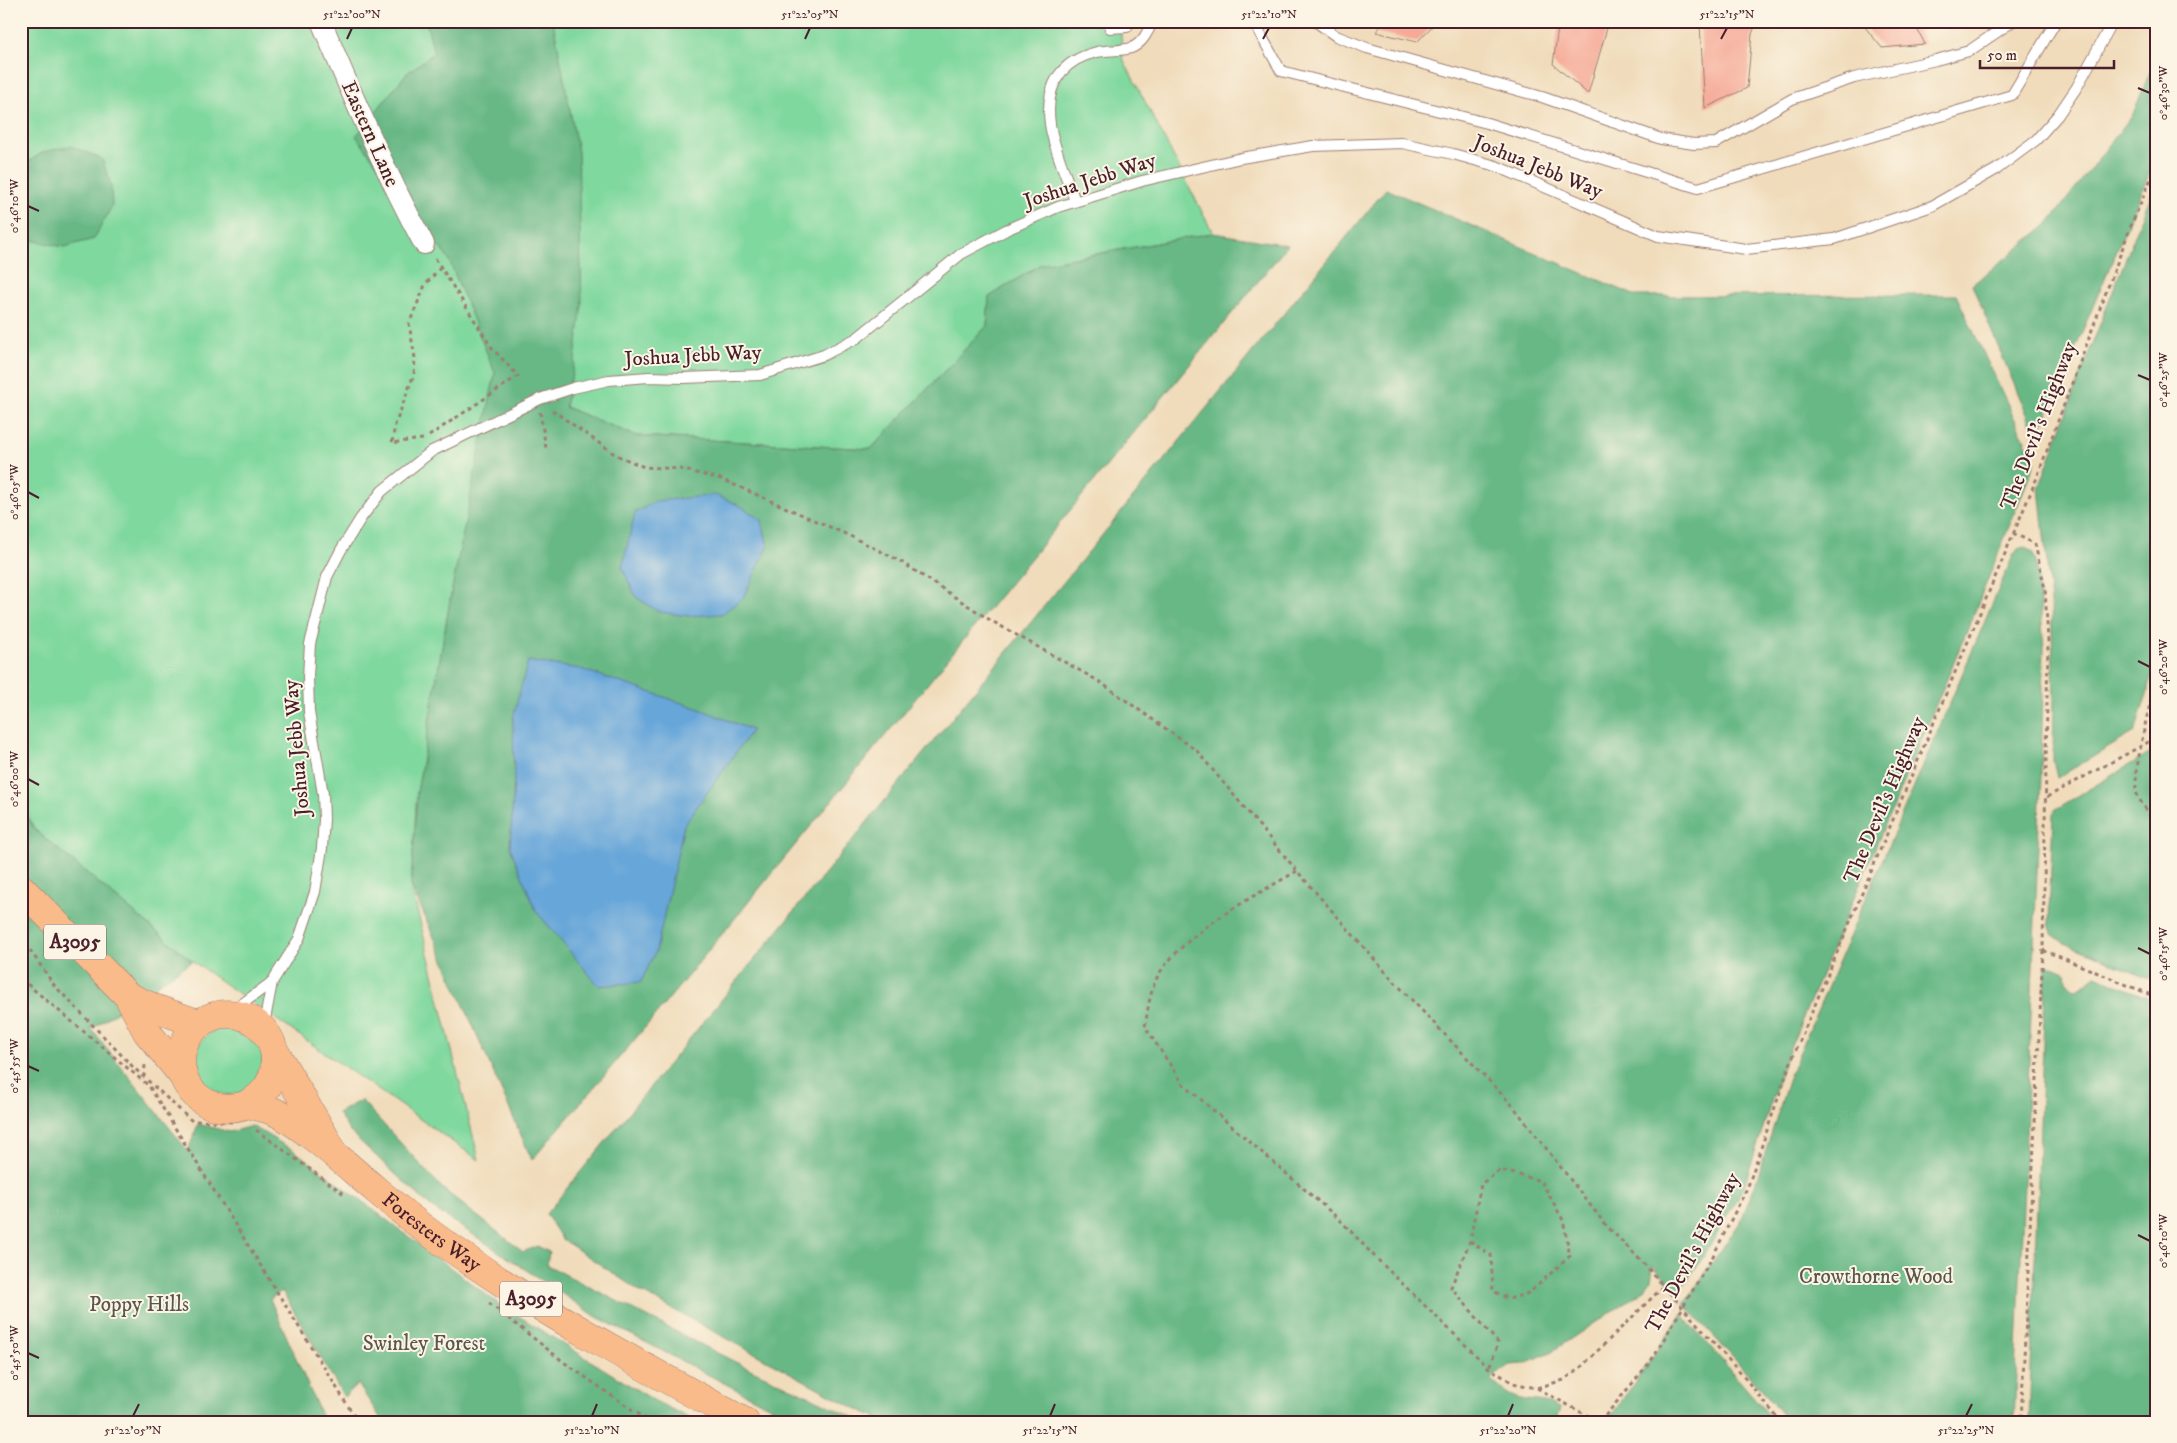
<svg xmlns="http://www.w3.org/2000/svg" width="2177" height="1443" viewBox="0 0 2177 1443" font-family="'IM FELL DW Pica',serif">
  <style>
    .green { fill: #7fd89e; stroke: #647c64 }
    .forest { fill: #67b885; stroke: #586c58 }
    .water { fill: #66a6d9; stroke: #586282 }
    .building { fill: #f6a996 }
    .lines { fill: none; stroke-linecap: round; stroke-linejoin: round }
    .lane-casing { stroke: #9d7e73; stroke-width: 12 }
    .street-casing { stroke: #9d7e73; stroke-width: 22 }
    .primary-casing { stroke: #9d7e73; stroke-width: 29 }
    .path { stroke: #9d7e73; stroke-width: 3; stroke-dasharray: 4 4; stroke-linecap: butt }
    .lane { stroke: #fff; stroke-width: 10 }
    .street { stroke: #fff; stroke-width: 20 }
    .primary { stroke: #fabb8b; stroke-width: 28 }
    .ticks { fill: none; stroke: #4a1f2b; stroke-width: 2 }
    .labels { text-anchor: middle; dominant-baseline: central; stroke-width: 4; stroke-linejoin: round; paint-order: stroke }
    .shield { fill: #fcf5e5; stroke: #7f5f63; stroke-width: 1 }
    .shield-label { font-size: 20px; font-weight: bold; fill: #4a1f2b }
    .street-label { font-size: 21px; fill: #4a1f2b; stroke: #fcf5e5 }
    .park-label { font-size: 21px; fill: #5a564e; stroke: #fcf5e5 }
    .neatline { fill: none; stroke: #4a1f2b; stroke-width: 2 }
    .ticks-label { font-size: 12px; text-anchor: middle; fill: #4a1f2b }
  </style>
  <rect width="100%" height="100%" fill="#fcf5e5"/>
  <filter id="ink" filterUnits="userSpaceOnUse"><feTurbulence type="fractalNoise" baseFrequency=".02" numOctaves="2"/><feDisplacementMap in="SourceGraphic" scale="10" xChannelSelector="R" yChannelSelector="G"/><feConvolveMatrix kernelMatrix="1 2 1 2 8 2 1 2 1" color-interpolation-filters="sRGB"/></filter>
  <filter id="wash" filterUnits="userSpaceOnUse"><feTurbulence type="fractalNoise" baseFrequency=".0096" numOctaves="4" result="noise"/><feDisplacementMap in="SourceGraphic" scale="20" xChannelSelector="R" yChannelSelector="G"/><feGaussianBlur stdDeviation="1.12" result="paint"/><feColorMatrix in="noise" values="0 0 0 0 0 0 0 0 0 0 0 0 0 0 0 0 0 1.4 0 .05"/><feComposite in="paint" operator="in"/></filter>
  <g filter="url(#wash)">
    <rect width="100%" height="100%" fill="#f0dcbb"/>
    <path class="green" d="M21 21H1120L1123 59 1213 233 1041 264 989 297 987 326 871 449 636 436 565 407 452 589 417 793 411 885 479 1160 192 961 35 830 21 804Z
      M195 1061a34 34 0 1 1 68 0a34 34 0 1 1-68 0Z"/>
    <path class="forest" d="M426 21H553L578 152 582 305 575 359 565 407 636 436 871 449 987 326 989 297 1041 264 1213 233 1288 245 654 1017 532 1160 411 885 417 793 452 589 495 373 449 260 356 136 406 74 434 53Z
      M2156 57V158L2037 438 1972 285 2047 225 2133 114Z
      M71 146 102 159 111 185 112 206 94 239 64 247 21 238V167L43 152Z
      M2156 182V665L2135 732 2057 778 2053 759 2054 698 2051 601 2039 488 2082 370Z
      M1386 189 1636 296 1956 295 2035 462 1961 646 1785 1060 1744 1186 1706 1253 1678 1293 1653 1265 1651 1281 1643 1291 1554 1350 1524 1364 1510 1365 1491 1379C1498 1387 1507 1395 1517 1398 1533 1403 1546 1398 1560 1409L1555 1422H874L876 1417 855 1408 641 1292 562 1239 546 1214Z
      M2024 547 2032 552 2036 561 2044 646 2041 775 2014 1422H1788L1761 1388 1684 1304 1741 1221 1755 1185 1790 1075 2013 556 2018 549Z
      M2156 749V981L2065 943C2056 938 2049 932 2049 920L2053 814 2056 809Z
      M21 804 35 830 192 961 91 1029 188 1151 198 1124 230 1132 252 1126 296 1152 496 1302 655 1401 697 1422H383L358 1384 344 1397 282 1291 270 1299 324 1422H21Z
      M2046 964 2065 972 2066 982 2076 989 2083 986 2096 976 2156 1001V1422H2029Z
      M361 1100 443 1189 523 1252 537 1246 549 1252 547 1265 733 1361 864 1422H799L597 1317 430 1206 350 1132 338 1113Z
      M1682 1314 1775 1422H1607Z"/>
    <path class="water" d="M715 495 739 505 762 520 768 547 743 598 722 614 689 616 659 612 636 597 622 568 635 513 656 501Z
      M528 661 581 669 697 708 752 730 684 825 656 951 641 982 599 986 536 911 510 847 514 780 513 718Z"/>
    <g id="blocks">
      <path class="building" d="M1384 21H1437L1417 42 1376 32Z
        M1559 21H1609L1588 94 1553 64Z
        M1692 21H1757L1752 34 1747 88 1705 108 1700 24Z
        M1860 21H1913L1925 44 1882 48Z"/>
    </g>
  </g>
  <g filter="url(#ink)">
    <use href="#blocks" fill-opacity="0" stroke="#9d7e73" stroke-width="1"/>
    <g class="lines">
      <g class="lane-casing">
        <path id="lane" d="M1253 21 1281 71 1487 123 1698 188 2012 95 2056 21
          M1315 21 1336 36 1367 48 1542 97 1661 139 1694 144 1716 143 1792 99 1854 78 1936 60 1969 51 2013 21
          M1110 28 1127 27 1128 21
          M1075 201C1067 178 1053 147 1050 124 1045 87 1059 61 1097 52 1108 50 1121 51 1131 48 1142 44 1149 31 1152 21
          M227 1015 272 982 299 939 315 892 322 848 324 819 323 794 309 712 308 676 310 644 327 577 341 550 361 518 382 491 432 451 540 399 573 388 609 380 649 377 684 378 760 375 824 355 857 338 961 254 1006 230 1058 207 1142 181 1241 158 1313 146 1402 143 1453 154 1496 166 1658 236 1746 249 1834 239 1932 206 1997 169 2036 140 2058 115 2077 87 2113 21
          M263 1030 272 982"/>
      </g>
      <g class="street-casing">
        <path id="street" d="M321 21C353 97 385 172 424 244"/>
      </g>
      <g class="primary-casing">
        <g id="primary">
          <path d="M21 888 128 996 147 1032 183 1076"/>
          <path d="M128 996 154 1008 200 1024"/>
          <circle cx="228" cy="1061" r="47"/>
          <path d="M274 1050 329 1144"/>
          <path id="s1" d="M248 1104C259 1107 271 1109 281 1115 316 1136 345 1164 376 1190 401 1211 427 1232 454 1250 546 1315 646 1368 745 1422"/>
        </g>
      </g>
      <path class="path" d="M552 410 616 455 644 467 680 469 721 479 848 535 900 561 990 620 1100 682 1197 751 1297 871 1390 977 1513 1106 1605 1224 1646 1266 1743 1376 1781 1422
        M540 412 546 448
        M429 436 518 376 492 348 435 258
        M423 439 392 443 395 425 414 374 415 358 409 324 425 285 442 266
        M2013 533 2035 544 2045 589 2048 640 2043 950 2021 1422
        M2156 683C2150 700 2131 780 2137 794 2141 804 2150 814 2156 823
        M2047 797 2156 738
        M1297 871C1254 896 1189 930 1161 971 1150 987 1148 1009 1145 1027L1183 1084 1340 1220 1376 1258 1489 1368 1513 1383 1536 1388 1564 1380 1579 1369 1663 1287
        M21 937 54 985 133 1067 192 1121 235 1122
        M2043 950 2156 997
        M21 979 149 1086 358 1422
        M144 1077 145 1065
        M256 1130 344 1194
        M1470 1241 1491 1255 1493 1291 1509 1299 1529 1293 1570 1256 1563 1220 1541 1181 1500 1170 1481 1184 1470 1241 1451 1287 1498 1343 1489 1368
        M489 1303 565 1363 650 1422
        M1537 1388 1599 1422
        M342 1422 353 1413
        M1600 1422 1651 1361 1712 1258 1748 1186 1788 1069 2036 480 2130 228 2156 167"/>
      <use href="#lane" class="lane"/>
      <use href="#street" class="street"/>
      <use href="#primary" class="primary"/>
    </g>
  </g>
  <path class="ticks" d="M347 39 352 28M805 39 810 28M1263 39 1269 28M1721 39 1727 28M2138 88 2150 93M28 206 39 211M2138 375 2150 380M28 492 39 498M2138 661 2150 667M28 779 39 785M2138 948 2150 954M28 1066 39 1071M2138 1235 2150 1241M28 1353 39 1358M133 1416 139 1404M592 1416 597 1404M1050 1416 1055 1404M1508 1416 1513 1404M1966 1416 1972 1404"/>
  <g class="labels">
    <g class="shield">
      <rect x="44" y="924.5" width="62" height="35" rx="4"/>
      <rect x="500" y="1281.5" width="62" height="35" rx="4"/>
    </g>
    <g class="shield-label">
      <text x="75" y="942">A3095</text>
      <text x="531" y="1299">A3095</text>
    </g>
    <g class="street-label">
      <text transform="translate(370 134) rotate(66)">Eastern Lane</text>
      <text transform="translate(1538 167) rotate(22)">Joshua Jebb Way</text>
      <text transform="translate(1090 181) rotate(-18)">Joshua Jebb Way</text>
      <text transform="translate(693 356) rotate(-3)">Joshua Jebb Way</text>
      <text transform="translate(2039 426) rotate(-69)">The Devil's Highway</text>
      <text transform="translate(297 748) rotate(-95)">Joshua Jebb Way</text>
      <text transform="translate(1885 800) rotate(-67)">The Devil's Highway</text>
      <text stroke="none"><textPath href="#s1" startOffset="226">Foresters Way</textPath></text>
      <text transform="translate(1693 1253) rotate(-62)">The Devil's Highway</text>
    </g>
    <g class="park-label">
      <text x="1876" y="1277">Crowthorne Wood</text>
      <text x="139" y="1305">Poppy Hills</text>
      <text x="424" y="1344">Swinley Forest</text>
    </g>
  </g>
  <rect width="2177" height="1443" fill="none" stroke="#fcf5e5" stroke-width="55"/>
  <path d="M1980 60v8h134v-8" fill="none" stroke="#4a1f2b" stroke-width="2.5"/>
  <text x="1987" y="60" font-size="15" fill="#4a1f2b" stroke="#fcf5e5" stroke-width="4" paint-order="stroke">50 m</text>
  <rect x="28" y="28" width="2122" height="1388" class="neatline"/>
  <g class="ticks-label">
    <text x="352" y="18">51°22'00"N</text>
    <text x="810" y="18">51°22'05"N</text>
    <text x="1269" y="18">51°22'10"N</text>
    <text x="1727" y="18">51°22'15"N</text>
    <text transform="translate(2163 93) rotate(-90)" y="4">0°46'30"W</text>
    <text transform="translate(14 206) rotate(-90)" y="4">0°46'10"W</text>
    <text transform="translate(2163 380) rotate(-90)" y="4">0°46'25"W</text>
    <text transform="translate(14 492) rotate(-90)" y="4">0°46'05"W</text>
    <text transform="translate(2163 667) rotate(-90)" y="4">0°46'20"W</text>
    <text transform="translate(14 779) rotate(-90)" y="4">0°46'00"W</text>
    <text transform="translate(2163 954) rotate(-90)" y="4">0°46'15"W</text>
    <text transform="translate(14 1066) rotate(-90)" y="4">0°45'55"W</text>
    <text transform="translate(2163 1241) rotate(-90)" y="4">0°46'10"W</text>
    <text transform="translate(14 1353) rotate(-90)" y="4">0°45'50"W</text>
    <text x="133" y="1434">51°22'05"N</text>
    <text x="592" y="1434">51°22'10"N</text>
    <text x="1050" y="1434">51°22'15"N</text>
    <text x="1508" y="1434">51°22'20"N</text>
    <text x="1966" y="1434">51°22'25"N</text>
  </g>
</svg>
